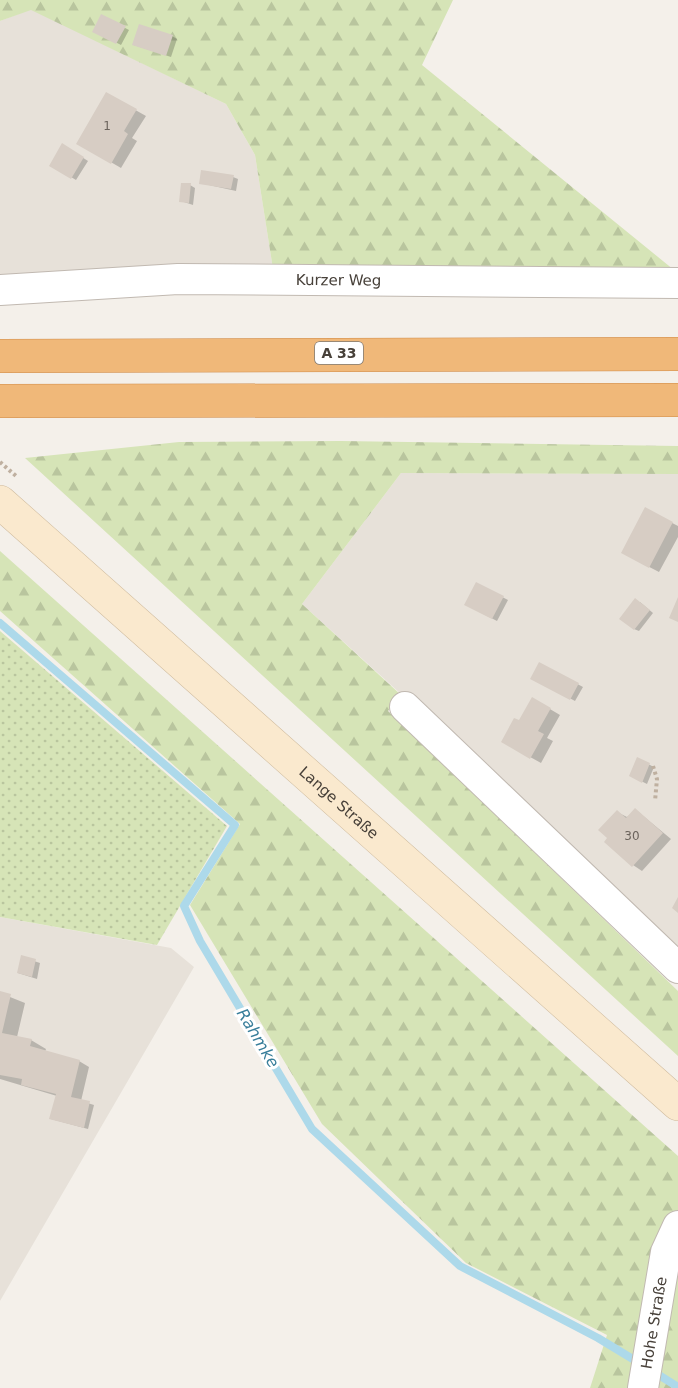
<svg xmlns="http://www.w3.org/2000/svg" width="678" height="1388" viewBox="0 0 678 1388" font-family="'DejaVu Sans',sans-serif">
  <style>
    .residential { fill: #e7e1d9 }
    .grass { fill: url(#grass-dots) }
    .forest { fill: url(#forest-firs) }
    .shadow { fill: #0003 }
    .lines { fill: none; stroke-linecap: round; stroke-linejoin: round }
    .stream { stroke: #add9ea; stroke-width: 8 }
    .building { fill: #d7cdc4 }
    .street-casing { stroke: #c1b9b1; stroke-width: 32 }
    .secondary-casing { stroke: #cfbb9e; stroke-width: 34 }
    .highway-casing { stroke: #cf8b49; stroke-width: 34 }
    .path { stroke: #bfb0a0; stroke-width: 4; stroke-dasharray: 3 3; stroke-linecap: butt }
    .street { stroke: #fff; stroke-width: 30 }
    .secondary { stroke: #fae9ce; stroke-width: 33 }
    .highway { stroke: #f0b879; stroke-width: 33 }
    .labels { text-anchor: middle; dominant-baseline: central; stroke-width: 6; stroke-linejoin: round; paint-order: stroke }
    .number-label { font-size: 12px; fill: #6b635c }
    .shield { fill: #fff; stroke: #7e7974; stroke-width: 1.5 }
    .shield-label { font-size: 14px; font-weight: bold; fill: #474039 }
    .street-label { font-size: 15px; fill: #474039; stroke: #fff }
    .water-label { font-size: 16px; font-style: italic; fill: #387e9a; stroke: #fff }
  </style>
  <defs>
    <pattern id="grass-dots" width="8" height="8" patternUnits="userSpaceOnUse" patternTransform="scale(1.5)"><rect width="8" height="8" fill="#d6e4b7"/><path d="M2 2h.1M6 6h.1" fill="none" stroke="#b9c59e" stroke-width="1.8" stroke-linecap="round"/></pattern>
    <pattern id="forest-firs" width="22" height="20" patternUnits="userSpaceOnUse" patternTransform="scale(1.5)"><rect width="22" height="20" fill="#d6e4b7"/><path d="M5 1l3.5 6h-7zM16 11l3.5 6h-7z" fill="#b9c59e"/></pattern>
  </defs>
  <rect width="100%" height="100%" fill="#f4f0ea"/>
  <path class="residential" d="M31 9 226 104 255 155 273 269 0 277V21Z
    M401 473 678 474V946L302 604Z
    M0 917 171 948 194 967 0 1301Z"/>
  <path class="grass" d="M0 631 227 826 157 945 0 917Z"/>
  <path class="forest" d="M0 0H453L422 65 674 270 273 269 255 155 226 104 31 10 0 21Z
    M341 441 678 446V474L401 473 302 604 401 695 388 711 678 991V1056L25 458 179 442Z
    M0 551 678 1156V1388H590L607 1335 466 1263 322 1124 190 905 240 824 0 611Z"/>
  <path class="shadow" d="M102 16 129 30 121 45 94 31Z
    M172 36 177 39 171 57 134 45Z
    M107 94 146 116 132 138 137 141 121 168 78 143Z
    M63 145 88 161 76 180 51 165Z
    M233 177 238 179 236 191 200 183Z
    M190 185 195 188 193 205 181 201Z
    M645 509 678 526V537L659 572 632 558Z
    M477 584 508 600 497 621 466 605Z
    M640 602 653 613 639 631 634 629Z
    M540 664 583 687 575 701 532 678Z
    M533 699 560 715 547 738 553 741 541 763 503 742 519 722Z
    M638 759 654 767 647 784 635 778Z
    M636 810 671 839 642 871 633 865 617 812 627 817Z
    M22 957 40 963 37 979 18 973Z
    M0 993 25 1003 17 1037 31 1040 46 1049 45 1052 79 1061 89 1067 81 1101 94 1105 88 1129 51 1119 57 1096 0 1079Z"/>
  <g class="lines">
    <path class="stream" d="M0 623 235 825 184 906 200 941 312 1129 460 1266 598 1338 641 1364
      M654 1372 678 1387"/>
  </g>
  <path class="building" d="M101 14 126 26 116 44 92 32Z
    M139 24 173 35 166 56 132 45Z
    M106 92 137 109 124 131 128 134 111 164 76 144Z
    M62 143 84 157 71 179 49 166Z
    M201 170 234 175 231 189 199 184Z
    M181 183H191L189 203 179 202Z
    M645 507 673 522 649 568 621 553Z
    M476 582 504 596 492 619 464 605Z
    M678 597V622L669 618Z
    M635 598 650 610 634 630 619 619Z
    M539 662 579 683 570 700 530 679Z
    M532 697 551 708 538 731 544 734 530 759 501 742 514 718 519 720Z
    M637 757 650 763 642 783 629 776Z
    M635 808 663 833 632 867 604 842 607 838 598 830 617 810 626 818Z
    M678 897V913L672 908Z
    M21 955 36 959 32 977 17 973Z
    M0 991 11 994 2 1033 32 1039 30 1046 80 1060 71 1097 90 1101 84 1128 49 1119 56 1094 21 1085 22 1079 0 1075Z"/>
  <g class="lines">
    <g class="street-casing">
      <g id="street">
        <path id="s1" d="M0 290 178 279 678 283"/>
        <path d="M405 707 678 968"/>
        <path id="s2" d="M643 1388 666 1252 678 1226"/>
      </g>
    </g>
    <g class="secondary-casing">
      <g id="secondary">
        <path id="s3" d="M0 502 678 1104"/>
      </g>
    </g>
    <g class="highway-casing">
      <path id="highway" d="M0 356 678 354
        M0 401 678 400"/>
    </g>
    <path class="path" d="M0 462 16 476
      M653 766 657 779 655 801"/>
    <use href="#street" class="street"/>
    <use href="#secondary" class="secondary"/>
    <use href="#highway" class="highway"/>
  </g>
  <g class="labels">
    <g class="number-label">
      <text x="107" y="126">1</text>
      <text x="632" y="836">30</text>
    </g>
    <rect class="shield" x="315" y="342" width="48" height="22" rx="4.5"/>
    <g class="shield-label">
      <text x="339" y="353">A 33</text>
    </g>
    <g class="street-label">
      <text stroke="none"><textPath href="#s1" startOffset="339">Kurzer Weg</textPath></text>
      <text stroke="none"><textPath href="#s3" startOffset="453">Lange Straße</textPath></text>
      <text stroke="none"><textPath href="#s2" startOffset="66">Hohe Straße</textPath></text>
    </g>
    <g class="water-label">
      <text transform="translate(258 1038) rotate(59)">Rahmke</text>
    </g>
  </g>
</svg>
